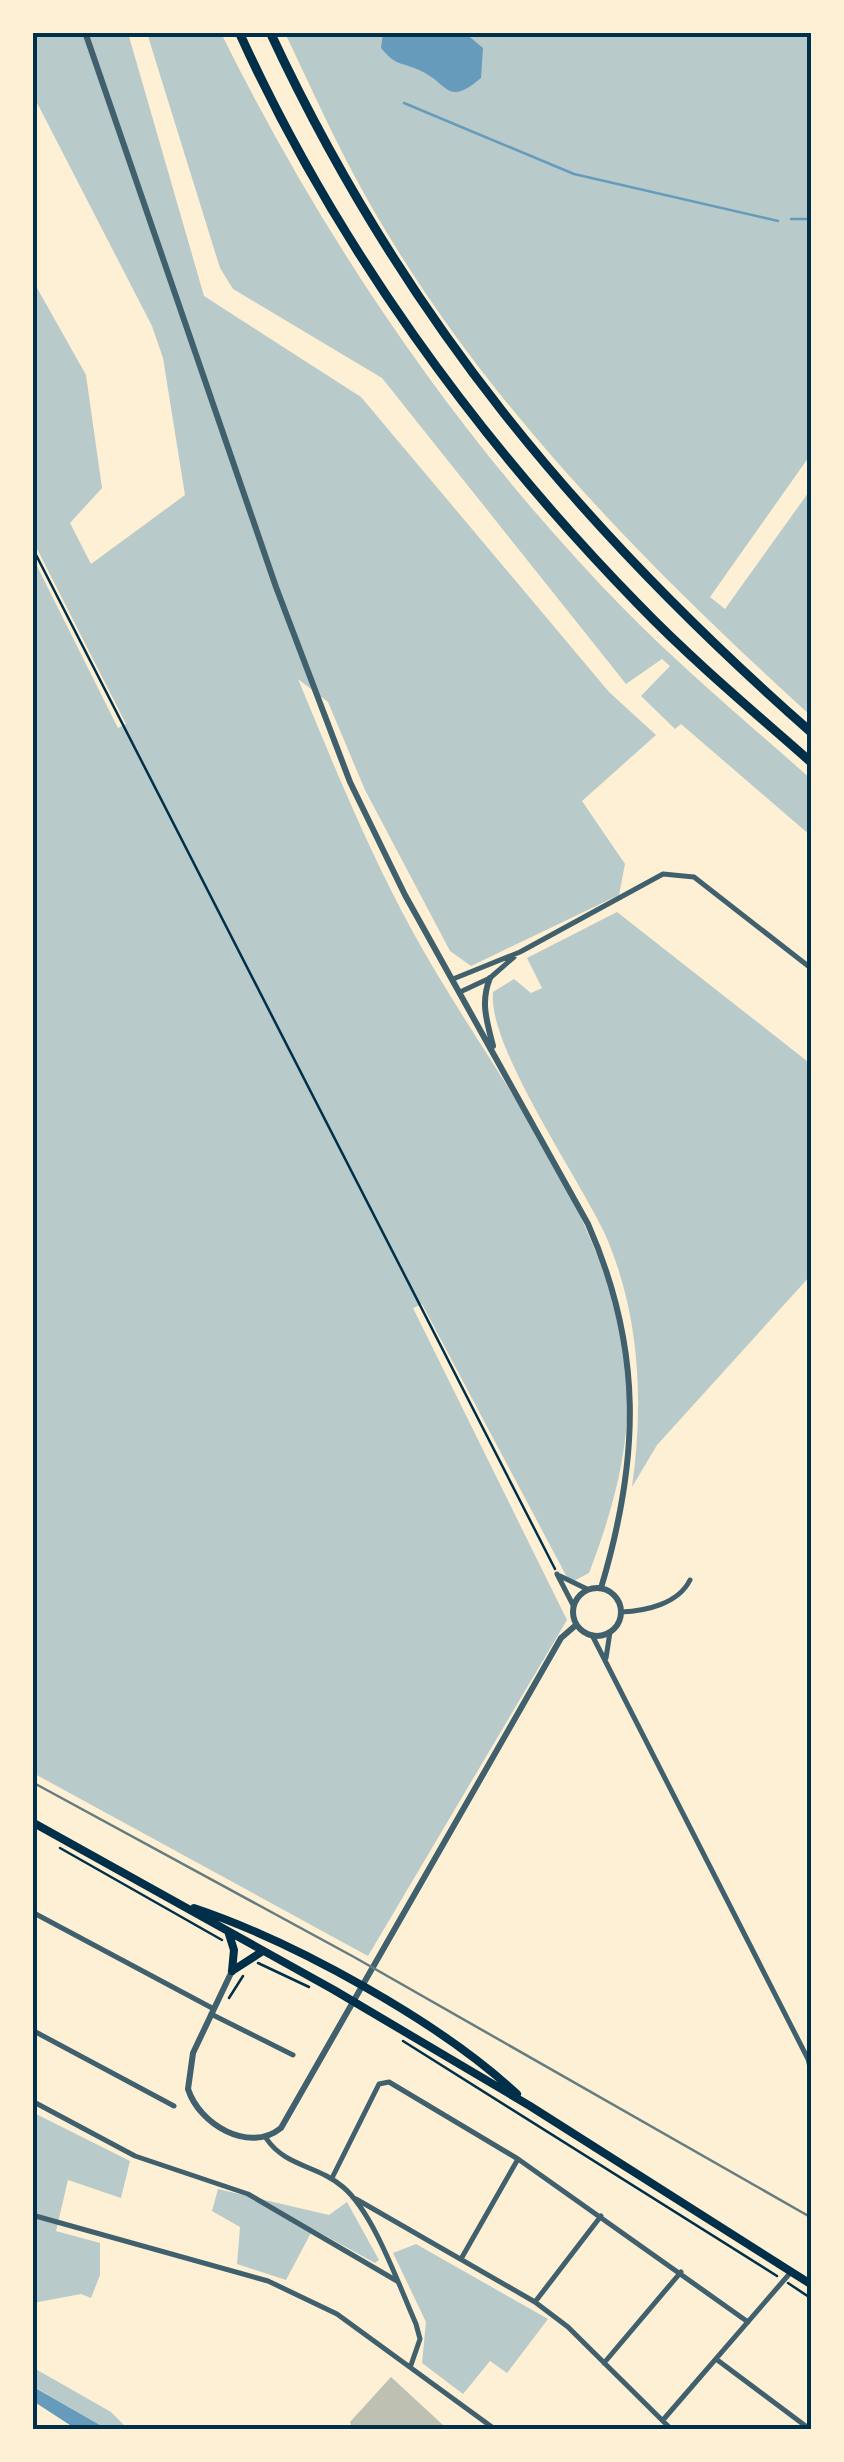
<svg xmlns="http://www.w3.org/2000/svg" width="844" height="2462" viewBox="0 0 844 2462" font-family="'Golos Text',sans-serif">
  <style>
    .green { fill: #b9caca }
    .water { fill: #669bbc }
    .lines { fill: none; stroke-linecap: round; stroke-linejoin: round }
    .stream { stroke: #669bbc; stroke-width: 2.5 }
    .building { fill: #bec0b2 }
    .path { stroke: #003049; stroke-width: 2.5 }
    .minor { stroke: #3f606c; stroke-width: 5 }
    .tertiary { stroke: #3f606c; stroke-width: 6 }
    .secondary { stroke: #003049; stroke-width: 8 }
    .motorway { stroke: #003049; stroke-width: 9 }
    .rail { stroke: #657d81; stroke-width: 2.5 }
    .neatline { fill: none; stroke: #003049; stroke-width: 4 }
  </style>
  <rect width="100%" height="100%" fill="#fdf0d5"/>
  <path class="green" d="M33 33H128L204 296 361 397 609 692 656 735 582 801 625 864 619 895 471 966 450 951 365 790 328 702 298 679C334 766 369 852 414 934 490 1073 616 1218 627 1382 631 1448 612 1513 589 1573L570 1583 422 1304 413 1308 567 1620 368 1956 33 1773V558L118 728 126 724 33 541 32 279 86 375 102 488 70 523 91 564 185 495 163 358 152 326 33 95Z
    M147 33H221C325 243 460 442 625 610 684 670 749 724 811 779V836L681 724 675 729 641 696 670 666 662 659 626 684 382 378 233 289 220 268Z
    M285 33H811V454L710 597 725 609 811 489V716C637 557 468 387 355 177 330 130 308 81 285 33Z
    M617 912 812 1065 811 1275 657 1445 632 1487C644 1401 640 1312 604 1232 578 1177 487 1045 493 992L514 979 531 993 542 988 527 958Z
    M32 2112 130 2161 121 2198 68 2180 56 2231 100 2243V2275L91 2298 81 2294 33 2303Z
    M218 2189 329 2215 347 2202 379 2260 375 2263 313 2229 286 2280 237 2264 240 2227 212 2211Z
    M416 2244 548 2319 507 2373 490 2361 463 2394 422 2363 426 2322 393 2253Z
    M32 2367 111 2412 128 2429H107L33 2386Z"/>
  <path class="water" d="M383 33H465L483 48 481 78C447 107 449 84 421 71 401 61 398 68 381 48Z
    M32 2386 107 2429H76L33 2401Z"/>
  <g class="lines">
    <path class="stream" d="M404 103 574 174 778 221
      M791 219H812"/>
  </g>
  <path class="building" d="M391 2377 443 2425 438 2430H353L350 2422Z"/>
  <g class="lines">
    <path class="path" d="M32 547 555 1569
      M60 1848 222 1940
      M258 1963 309 1987
      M229 1998 243 1976
      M403 2041 777 2276
      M788 2283 812 2299"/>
    <path class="minor" d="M453 979 520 952 663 874 694 877 812 969
      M460 992 490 978 514 957
      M557 1574 573 1605
      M560 1576 587 1589
      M621 1612C646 1611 678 1604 690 1580
      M592 1635 808 2059 812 2075
      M606 1658 610 1632
      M32 1912 212 2008
      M211 2014 293 2055
      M32 2030 174 2106
      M32 2101 135 2156 248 2194 397 2281
      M266 2138C285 2167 318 2165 343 2187 374 2213 399 2286 416 2324L420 2339 411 2365
      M332 2178 379 2084 389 2082 518 2159 748 2322
      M356 2199 535 2302 568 2327 672 2430
      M32 2215 268 2281 337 2314 496 2430
      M461 2259 518 2159
      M535 2302 601 2216
      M716 2359 811 2430
      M604 2363 681 2272
      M663 2420 791 2272"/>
    <path class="tertiary" d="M85 32 276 587 350 782 405 895 588 1224C643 1349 640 1458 601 1588
      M490 978C480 1003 487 1021 493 1046
      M573 1612a24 24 0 1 1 48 0a24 24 0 1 1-48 0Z
      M232 1971 193 2053 188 2089C199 2124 249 2154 281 2128L561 1638 576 1625"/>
    <path class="secondary" d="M32 1822 334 1990 530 2106 812 2285
      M194 1908C295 1942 440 2022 517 2094
      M228 1931 234 1950 232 1971
      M232 1971 263 1951"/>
    <path class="motorway" d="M239 32C335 244 476 438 638 604 692 660 753 711 812 763
      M270 32C402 316 578 527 812 733"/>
    <path class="rail" d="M32 1782 354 1957 812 2218"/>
  </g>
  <rect width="844" height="2462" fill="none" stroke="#fdf0d5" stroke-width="70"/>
  <rect x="35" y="35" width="774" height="2392" class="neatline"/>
</svg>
